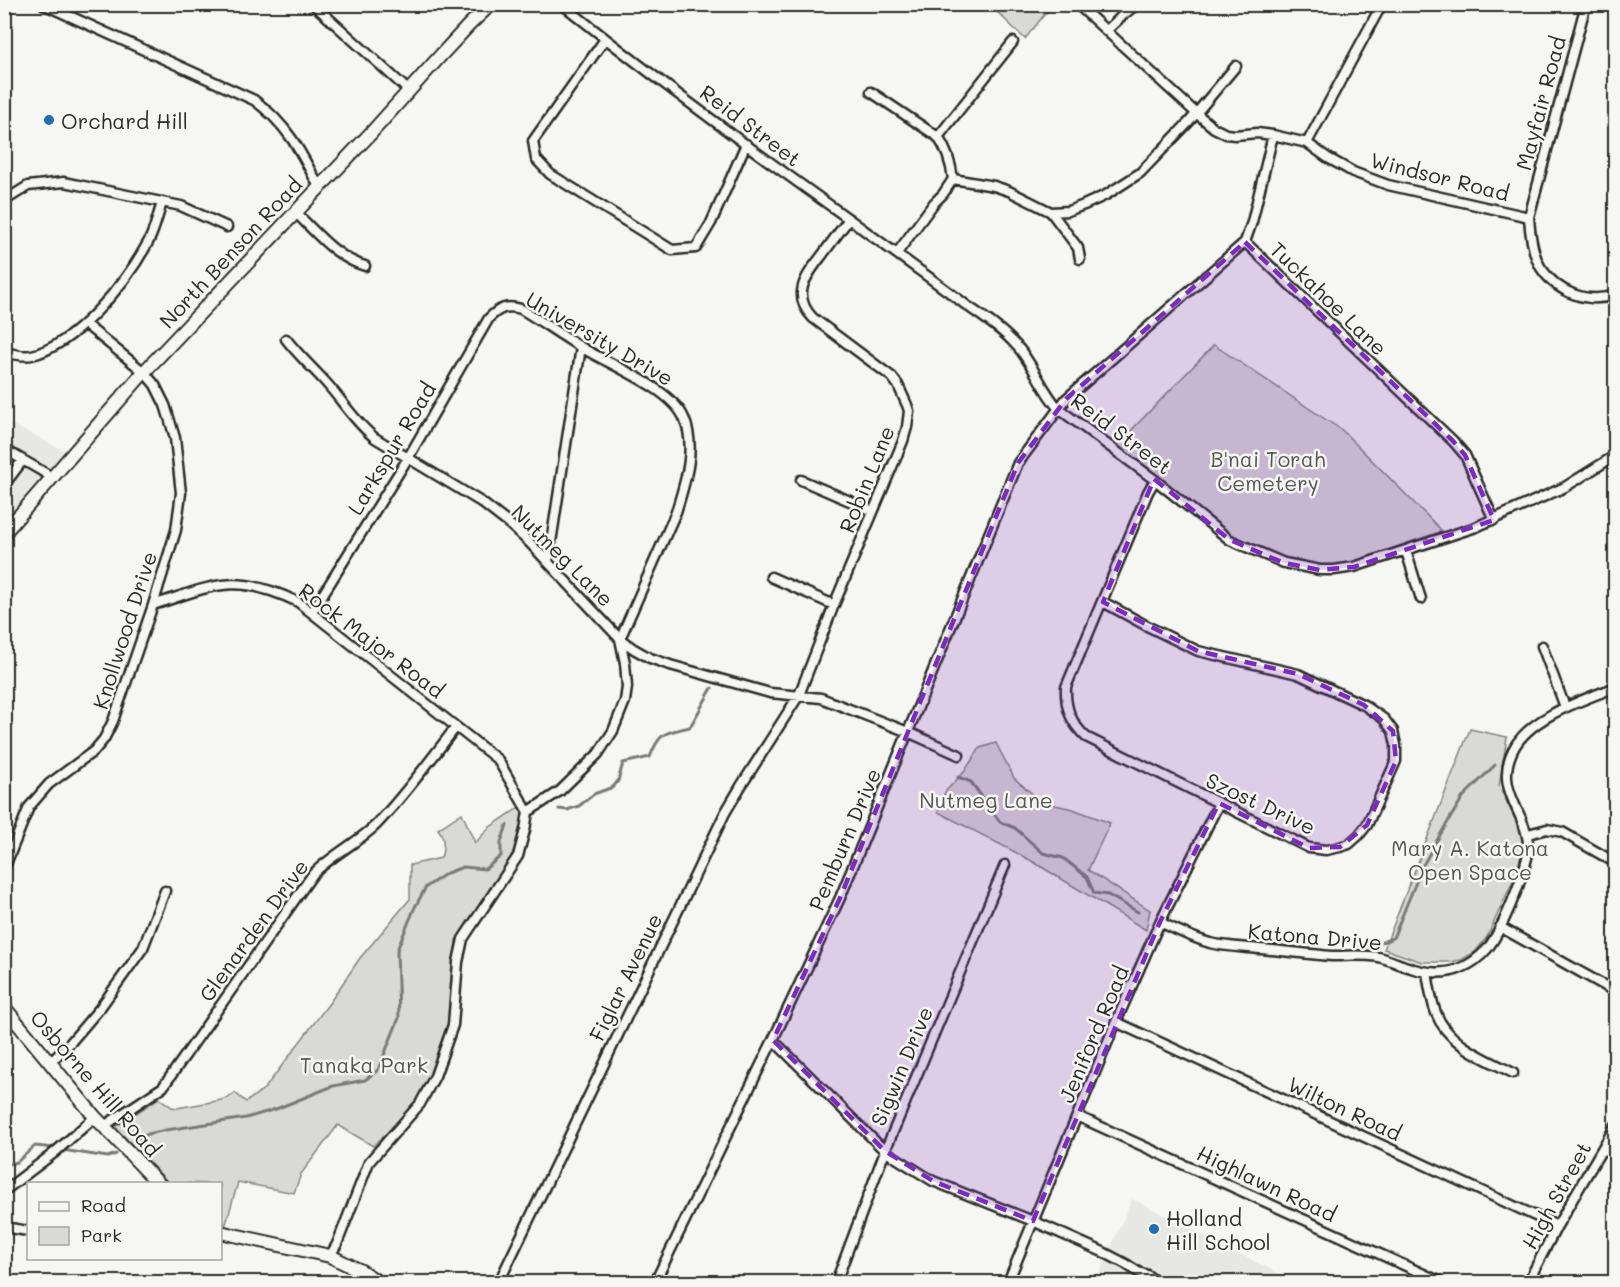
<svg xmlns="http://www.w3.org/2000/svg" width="1620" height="1287" viewBox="0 0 1620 1287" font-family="Mali,sans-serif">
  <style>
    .built { fill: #e7e7e3 }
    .green { fill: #d9d9d5; stroke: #828280; stroke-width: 1.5 }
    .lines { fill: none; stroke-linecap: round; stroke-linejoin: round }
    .stream { stroke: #7a7a78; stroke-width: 3 }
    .street-casing { stroke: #2b2b2b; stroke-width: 13 }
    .secondary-casing { stroke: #2b2b2b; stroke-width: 16 }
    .street { stroke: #f6f6f2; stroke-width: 8 }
    .secondary { stroke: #f6f6f2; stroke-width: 12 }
    .marked { fill: #7b2cbf; fill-opacity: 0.2; stroke: #7b2cbf; stroke-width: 4.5; stroke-dasharray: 12 8; stroke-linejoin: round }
    .poi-dot { fill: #1f6fb2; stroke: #f6f6f2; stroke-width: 2 }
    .labels { text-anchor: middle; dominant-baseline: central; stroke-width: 5; stroke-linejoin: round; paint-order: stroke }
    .street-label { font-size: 21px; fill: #2b2b2b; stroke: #f6f6f2 }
    .poi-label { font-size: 21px; fill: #2b2b2b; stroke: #f6f6f2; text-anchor: start }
    .park-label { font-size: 21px; fill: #565656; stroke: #f6f6f2 }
  </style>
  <rect width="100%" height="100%" fill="#f6f6f2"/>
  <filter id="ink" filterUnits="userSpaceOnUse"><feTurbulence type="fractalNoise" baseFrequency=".0167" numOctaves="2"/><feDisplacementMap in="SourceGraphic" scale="12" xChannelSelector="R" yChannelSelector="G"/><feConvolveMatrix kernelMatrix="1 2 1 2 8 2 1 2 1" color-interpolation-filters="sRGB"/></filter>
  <g filter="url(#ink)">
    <path class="built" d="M5 421 65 451 5 518Z
      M1132 1199 1295 1282H1096Z"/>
    <path class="green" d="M990 5H1052L1025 39Z
      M1214 345 1343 431 1442 531 1342 566H1311L1265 551 1232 535 1192 505 1117 445Z
      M1470 729 1507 737 1499 787 1518 824 1522 839V851L1516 874 1487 937 1475 952 1461 960 1450 962H1422L1384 949Z
      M996 743 1014 778 1042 802 1073 809 1110 823 1088 870 1150 910 1146 930 1030 860 938 812 945 792 964 772 980 748Z
      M523 805 527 815 516 852 467 928 456 940 450 1027 432 1073 416 1105 373 1146 338 1125 301 1174 294 1193 238 1182 226 1224 221 1223 220 1184 169 1183 115 1127 159 1098 172 1107 177 1108 217 1101 228 1098 235 1093 246 1102 265 1088 330 1002 360 958 410 899V865L441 858C444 848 445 837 438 829L462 813 475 843 490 827Z"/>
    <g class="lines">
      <path class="stream" d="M958 777 971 782 1000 822 1015 828 1043 853 1063 858 1087 877 1094 893 1108 895 1138 912
        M559 809 567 810 579 806 594 794 613 787 618 781 623 763 650 757C660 731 665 733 690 727L712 688
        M1382 942 1393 938 1423 865 1440 835 1463 797 1495 765
        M135 1140 148 1134 166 1130 246 1118 276 1109 333 1086 365 1080 378 1070 399 1018 397 950 415 907 426 887 447 873 463 867 485 869 501 856V842L507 825
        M62 1150 108 1157 116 1154
        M4 1165 17 1162 35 1146 55 1148"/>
      <g class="street-casing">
        <path id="street" d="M43 4 254 100C287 124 301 152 319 187
          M313 4 409 91
          M562 4C655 79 752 150 849 219 888 248 928 276 966 305 983 317 1002 329 1016 345 1033 363 1041 389 1059 409L1155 480 1230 540 1284 563 1320 570H1334L1354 567 1476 527 1565 487 1616 455
          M1077 4 1196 113 1214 128 1226 134 1235 135 1257 133 1273 135 1307 143 1328 158 1353 172 1388 185 1529 217
          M1586 4 1529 217C1530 234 1532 253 1541 268 1558 293 1586 304 1616 295
          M1106 31 1123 15 1137 4
          M605 39 533 141 536 159 550 174 672 250 696 248 711 223 746 144
          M871 92 938 137
          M1307 143 1382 4
          M953 179 994 186 1009 191 1051 212 1068 211 1084 205 1106 195 1140 173 1189 122 1236 66
          M953 179C951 163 947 150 938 137L1013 42
          M4 201 28 186 64 182 181 206 227 227
          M295 212C316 232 336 258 365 266
          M1051 212 1078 248 1080 259
          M1245 242 1453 441 1465 455 1494 520
          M897 253 934 203 943 194 953 179
          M286 339C299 356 314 369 328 385 344 403 356 423 375 438L481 502 508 523 529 542 620 639 634 649 650 658 670 665 770 693 821 698 908 732 959 755
          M4 352C12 354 24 357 32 355 75 345 125 284 146 246 154 234 157 217 162 203
          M4 449 52 477
          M801 480 873 511
          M4 485 23 460
          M1406 551 1421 599
          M548 562 581 347
          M771 577 834 605
          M1103 602 1149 627 1198 651 1298 674 1364 705 1384 719 1393 731 1396 745V761L1367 825 1359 835 1349 844 1340 847 1326 850 1309 848 1086 737C1071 723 1065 708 1066 687L1148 492 1155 480
          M153 605C215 585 235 572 298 602L498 760 528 812
          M312 612 408 458 489 318C499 308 507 305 521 309 541 321 559 334 579 346 608 364 671 388 684 418 697 448 685 483 676 512L620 639 625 663 627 687 625 701 613 731 598 754 560 791 528 812 525 830 518 856 463 939 458 962 453 1025 435 1076 420 1104 369 1162 337 1244 330 1256
          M1542 646 1565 707
          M1528 834 1547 829 1562 832 1616 863
          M4 869 29 807 49 784 94 751 104 739 113 721 153 605 176 530 181 493 175 438 170 421 165 405 155 385 144 372 85 324
          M1160 922C1176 930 1193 938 1210 943 1226 947 1244 947 1260 949 1284 951 1308 954 1332 956 1347 956 1363 954 1378 957 1388 959 1398 964 1408 967 1424 973 1445 975 1461 968 1471 964 1480 957 1487 949 1501 933 1522 880 1527 858 1536 817 1491 795 1513 750 1529 717 1583 700 1616 687
          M1500 927 1616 992
          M1427 972C1429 986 1431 1000 1436 1013 1448 1045 1485 1058 1513 1073
          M1116 1022 1557 1226
          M773 1040 885 1151 933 1181 1033 1221 1103 1252 1126 1264 1138 1272 1147 1275 1156 1282
          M50 1063 71 1042 100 1008 143 948 165 891
          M1077 1116 1441 1282
          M104 1126 163 1087 313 874C332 855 357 843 376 825 405 795 430 760 456 727
          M1602 1149 1616 1155
          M4 1191 54 1153 95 1117
          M4 1227 28 1231
          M499 1282 725 813 741 786 799 695 834 605 903 441 907 427 909 411 907 405 898 385 892 377 813 318C790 294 807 275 823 254 831 243 840 231 849 219
          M655 1282 773 1040 840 898 1018 463 1066 399 1245 242 1252 222 1273 135
          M836 1282 885 1151 1005 865
          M1008 1282 1116 1022 1160 922 1219 803
          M1528 1282 1557 1226 1616 1125"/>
      </g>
      <g class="secondary-casing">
        <path id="secondary" d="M4 533 144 372 372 132 442 54 469 25 491 4
          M4 1007 95 1117 159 1184
          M220 1232 330 1256 361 1271 378 1282"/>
      </g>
      <use href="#street" class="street"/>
      <use href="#secondary" class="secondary"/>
    </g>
  </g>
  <path class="marked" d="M1245 242 1453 441 1465 455 1494 520 1354 567 1320 570 1284 563 1230 540 1154 479 1103 602 1198 651 1298 674 1364 705 1393 731 1396 761 1367 825 1340 847 1309 848 1219 803 1160 922 1033 1221 933 1181 885 1151 773 1040 840 898 1018 463 1066 399Z"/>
  <g class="poi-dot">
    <circle cx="49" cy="120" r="6"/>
    <circle cx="1154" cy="1229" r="6"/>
  </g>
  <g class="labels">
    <g class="street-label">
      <text transform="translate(1540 103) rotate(-75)">Mayfair Road</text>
      <text transform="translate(751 125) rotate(37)">Reid Street</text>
      <text transform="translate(1440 176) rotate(14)">Windsor Road</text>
      <text transform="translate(230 252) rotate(-47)">North Benson Road</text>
      <text transform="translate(1329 298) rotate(44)">Tuckahoe Lane</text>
      <text transform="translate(600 338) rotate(30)">University Drive</text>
      <text transform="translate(1122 433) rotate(37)">Reid Street</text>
      <text transform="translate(391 448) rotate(-59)">Larkspur Road</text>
      <text transform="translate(866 479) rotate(-68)">Robin Lane</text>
      <text transform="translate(563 555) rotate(45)">Nutmeg Lane</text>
      <text transform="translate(124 630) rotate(-72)">Knollwood Drive</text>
      <text transform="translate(372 640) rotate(37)">Rock Major Road</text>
      <text transform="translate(1261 803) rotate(25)">Szost Drive</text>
      <text transform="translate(844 839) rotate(-67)">Pemburn Drive</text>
      <text transform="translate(253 930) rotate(-54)">Glenarden Drive</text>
      <text transform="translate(1315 936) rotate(5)">Katona Drive</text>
      <text transform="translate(625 977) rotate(-64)">Figlar Avenue</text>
      <text transform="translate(1093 1034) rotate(-67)">Jeniford Road</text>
      <text transform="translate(901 1066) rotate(-67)">Sigwin Drive</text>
      <text transform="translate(96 1083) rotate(49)">Osborne Hill Road</text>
      <text transform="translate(1345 1108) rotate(25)">Wilton Road</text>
      <text transform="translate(1267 1183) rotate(25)">Highlawn Road</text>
      <text transform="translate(1556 1195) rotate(-61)">High Street</text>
    </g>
    <g class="poi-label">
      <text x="61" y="120">Orchard Hill</text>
      <text x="1166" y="1217">Holland<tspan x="1166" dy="24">Hill School</tspan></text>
    </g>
    <g class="park-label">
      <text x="1268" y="458">B'nai Torah<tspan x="1268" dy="24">Cemetery</tspan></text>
      <text x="986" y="799">Nutmeg Lane</text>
      <text x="1470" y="847">Mary A. Katona<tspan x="1470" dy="24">Open Space</tspan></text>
      <text x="364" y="1064">Tanaka Park</text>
    </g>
  </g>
  <rect width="1620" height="1287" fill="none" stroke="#f6f6f2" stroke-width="24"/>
  <rect x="12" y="12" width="1596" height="1263" fill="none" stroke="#2b2b2b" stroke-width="2" filter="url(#ink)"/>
  <rect x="27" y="1182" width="195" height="78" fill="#f6f6f2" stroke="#a5a5a2" stroke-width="1.5"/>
  <rect x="39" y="1202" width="30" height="9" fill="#f6f6f2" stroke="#a5a5a2" stroke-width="1.5"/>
  <text x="81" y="1212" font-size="18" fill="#2b2b2b">Road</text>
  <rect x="39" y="1227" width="30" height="18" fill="#d9d9d5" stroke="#a5a5a2" stroke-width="1.5"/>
  <text x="81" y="1242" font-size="18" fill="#2b2b2b">Park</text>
</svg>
